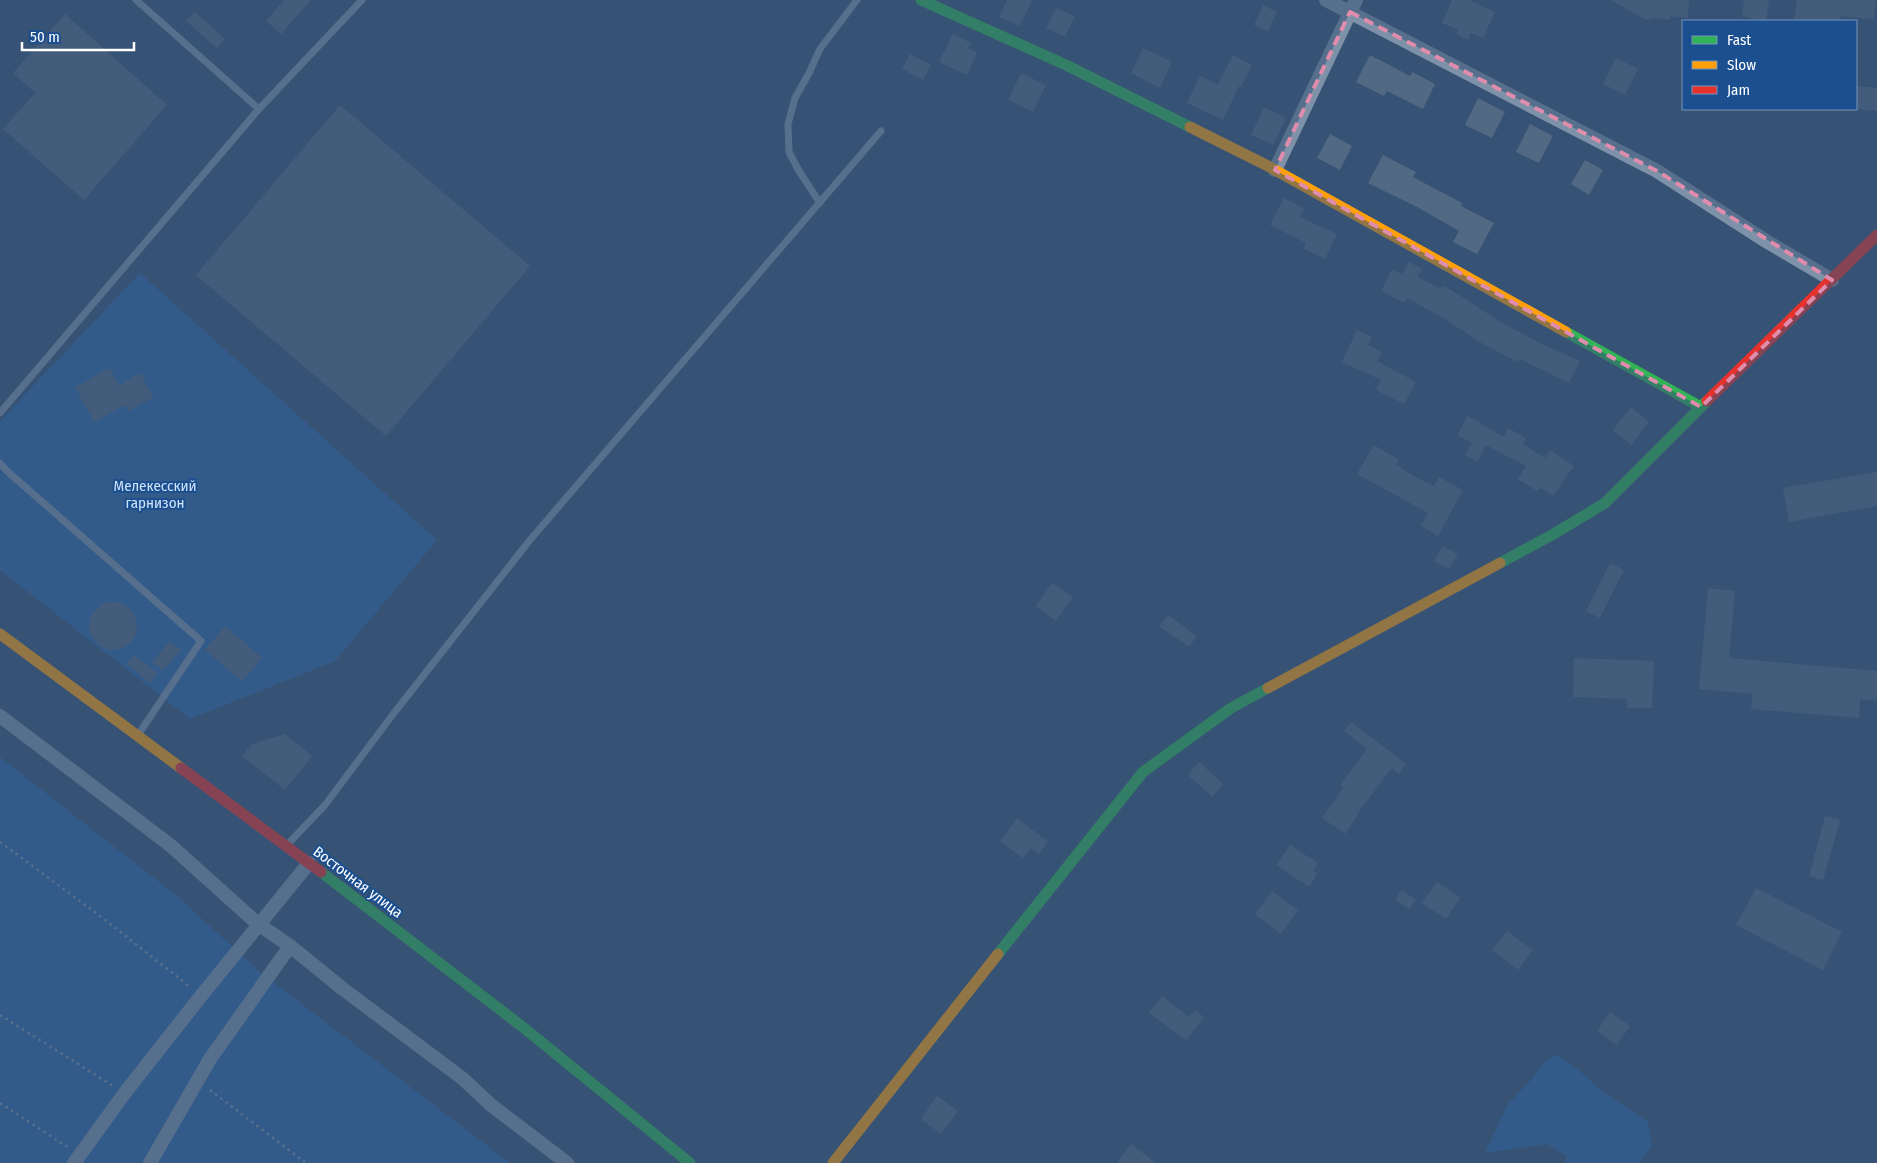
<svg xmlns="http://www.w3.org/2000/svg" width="1877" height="1163" viewBox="0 0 1877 1163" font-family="'Fira Sans Condensed',sans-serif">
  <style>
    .green { fill: #2f66a5 }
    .building { fill: #526984 }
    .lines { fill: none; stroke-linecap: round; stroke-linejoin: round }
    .path { stroke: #7d92a8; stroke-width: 2.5; stroke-dasharray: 2.5 4; stroke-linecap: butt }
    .lane { stroke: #7d92a8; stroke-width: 7 }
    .street { stroke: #7d92a8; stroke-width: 14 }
    .fast { stroke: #30b455; stroke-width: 11 }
    .slow { stroke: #ff9f0a; stroke-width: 11 }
    .jam { stroke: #e5322d; stroke-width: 11 }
    .marked { fill: none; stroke: #e08cad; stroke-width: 4; stroke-dasharray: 10 6; stroke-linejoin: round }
    .labels { text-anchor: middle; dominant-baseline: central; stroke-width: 4; stroke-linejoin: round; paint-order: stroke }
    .park-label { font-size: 15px; fill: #cfe3fa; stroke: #1b4f8f }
    .street-label { font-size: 15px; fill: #fff; stroke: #1b4f8f }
  </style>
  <rect width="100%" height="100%" fill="#365274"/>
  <path class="green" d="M140 273 437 540 335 661 190 719 0 570V421Z
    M0 757 177 896 260 972 510 1163H0Z
    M1556 1055 1569 1062 1603 1092 1648 1122 1652 1146 1640 1163H1565L1567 1156 1547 1144 1485 1153 1508 1104 1530 1081 1543 1063Z"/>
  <path class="building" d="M284 0H311L281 34 266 21Z
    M1007 0H1032L1020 26 999 17Z
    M1452 0H1469L1495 12 1483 38 1471 33 1468 40 1456 34 1459 30 1442 23Z
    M1611 0H1689L1688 18 1671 16 1670 20 1656 18 1646 20Z
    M1744 0H1769L1766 21 1742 16Z
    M1797 0H1876L1874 19 1840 16 1839 21 1794 20Z
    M1263 5 1277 12 1268 31 1254 25Z
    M1056 8 1075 16 1065 37 1046 28Z
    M195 12 225 39 217 48 186 21Z
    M65 14 167 105 84 200 3 129 35 93 13 73Z
    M953 34 971 43 968 48 977 53 967 75 939 62Z
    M1143 48 1172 62 1160 88 1131 73Z
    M910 54 931 65 923 80 902 69Z
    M1233 55 1252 65 1241 87 1239 86 1223 120 1187 103 1200 76 1218 84Z
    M1370 55 1410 76 1412 72 1435 84 1423 109 1387 91 1384 96 1356 82Z
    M1616 58 1638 69 1625 95 1603 84Z
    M1021 73 1046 85 1033 112 1008 100Z
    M1856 86 1877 88V111L1856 109Z
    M1478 98 1505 112 1492 138 1465 125Z
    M340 105 530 266 386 436 196 275Z
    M1264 107 1286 118 1273 145 1251 135Z
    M1530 124 1553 136 1539 163 1516 152Z
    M1330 134 1352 146 1340 170 1317 158Z
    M1383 155 1416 172 1413 177 1462 203 1461 206 1494 223 1477 254 1453 242 1459 231 1419 208 1368 183Z
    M1585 160 1603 170 1589 195 1571 184Z
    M1284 198 1305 209 1300 217 1337 234 1325 259 1304 249 1306 243 1270 225Z
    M1409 262 1422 269 1418 277 1439 288 1445 286 1504 324 1546 346 1580 361 1569 383 1520 359 1518 362 1483 344 1443 318 1407 298 1404 303 1381 291 1392 269 1402 274Z
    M1357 330 1372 337 1368 345 1382 352 1377 361 1416 382 1404 404 1376 390 1381 380 1342 362Z
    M110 368 119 385 140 373 154 397 129 411 125 405 94 422 75 387Z
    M1631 407 1649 422 1631 445 1613 430Z
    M1468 416 1504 437 1508 428 1526 438 1523 444 1545 458 1550 450 1574 466 1553 496 1541 488 1537 491 1518 479 1526 466 1486 445 1477 462 1465 455 1472 443 1457 435Z
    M1374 445 1399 460 1396 465 1417 478 1434 486 1439 477 1463 490 1438 536 1421 526 1428 513 1357 474Z
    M1877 472V506L1789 522 1783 488Z
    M1443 546 1458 554 1449 569 1434 561Z
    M1610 563 1624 570 1600 618 1586 611Z
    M1052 583 1073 597 1056 621 1036 606Z
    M1708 588 1735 591 1729 658 1877 671V701L1860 699 1859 718 1751 709 1753 694 1699 689Z
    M89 626a24 24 0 1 1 48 0a24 24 0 1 1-48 0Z
    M1168 615 1197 636 1189 647 1159 626Z
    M225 626 262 658 242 681 205 650Z
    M170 641 181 650 163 671 152 662Z
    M134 655 157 673 150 683 126 664Z
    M1574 658 1654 661 1652 708H1627V699L1573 697Z
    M1351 722 1406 764 1399 774 1392 768 1357 814 1358 815 1345 834 1322 818 1343 788 1340 785 1367 749 1344 731Z
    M285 734 312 756 285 790 242 756 252 744Z
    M1199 762 1223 784 1212 797 1188 775Z
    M1825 816 1840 820 1823 880 1809 876Z
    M1017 818 1048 842 1039 854 1031 848 1023 858 1000 841Z
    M1290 845 1318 863 1313 871 1317 874 1309 887 1276 865Z
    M1437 882 1460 898 1446 919 1422 903Z
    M1756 888 1842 932 1823 970 1736 925Z
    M1402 890 1416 900 1409 909 1395 899Z
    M1272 891 1298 910 1281 934 1255 914Z
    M1507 931 1533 950 1518 970 1492 950Z
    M1162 996 1189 1017 1195 1010 1204 1017 1186 1040 1149 1013Z
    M1610 1012 1630 1026 1617 1045 1597 1031Z
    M937 1096 958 1111 941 1134 921 1119Z
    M1131 1144 1156 1163H1117Z"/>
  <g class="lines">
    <path class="path" d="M0 842 104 919 190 987
      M0 1015 113 1086
      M210 1090 306 1163
      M0 1103 69 1148"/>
    <path class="lane" d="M136 0 259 109
      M820 203 799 171 789 152 788 124 795 98 809 73 820 49 857 0
      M0 413 259 109 362 0
      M0 463 7 471 201 641 138 735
      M287 845 325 805 394 713 530 540 881 131"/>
    <path class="street" d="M1326 0 1657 171 1766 241 1832 280
      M1275 170 1356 0
      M0 716 170 845 258 924 290 946 343 989 462 1078 491 1105 567 1163
      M74 1163 124 1094 201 996 309 863
      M150 1163 210 1059 290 946"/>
    <path class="fast" d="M921 0 1066 65 1190 127
      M1566 332 1701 407
      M1500 563 1552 535 1605 503 1707 401
      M321 872 524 1028 690 1163
      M998 954 1143 772 1231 708 1268 688"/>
    <path class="slow" d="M1190 127 1266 165 1566 332
      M0 634 181 768
      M1268 688 1500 563
      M833 1163 998 954"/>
    <path class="jam" d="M1707 401 1877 235
      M181 768 321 872"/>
  </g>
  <path d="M0 0H1877V1163H0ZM1350 12 1657 171 1832 280 1701 407 1275 170Z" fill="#365274" fill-opacity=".55" fill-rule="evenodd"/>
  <path class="marked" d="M1350 12 1657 171 1832 280 1701 407 1275 170Z"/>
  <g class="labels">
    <g class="park-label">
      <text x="155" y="486">Мелекесский<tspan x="155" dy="17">гарнизон</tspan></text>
    </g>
    <g class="street-label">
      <text transform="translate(358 882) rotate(37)">Восточная улица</text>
    </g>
  </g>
  <rect x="1682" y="20" width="175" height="90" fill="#1b4f8f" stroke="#7695bc"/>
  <rect x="1692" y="36" width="25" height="8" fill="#30b455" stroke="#7695bc"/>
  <text x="1727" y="45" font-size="15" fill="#ffffff">Fast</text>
  <rect x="1692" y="61" width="25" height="8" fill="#ff9f0a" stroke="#7695bc"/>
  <text x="1727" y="70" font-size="15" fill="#ffffff">Slow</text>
  <rect x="1692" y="86" width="25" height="8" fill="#e5322d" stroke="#7695bc"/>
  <text x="1727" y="95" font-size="15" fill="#ffffff">Jam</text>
  <path d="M22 42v8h112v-8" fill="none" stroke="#ffffff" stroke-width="2.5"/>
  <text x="30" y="42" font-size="15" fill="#ffffff" stroke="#1b4f8f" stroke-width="4" paint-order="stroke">50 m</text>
</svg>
